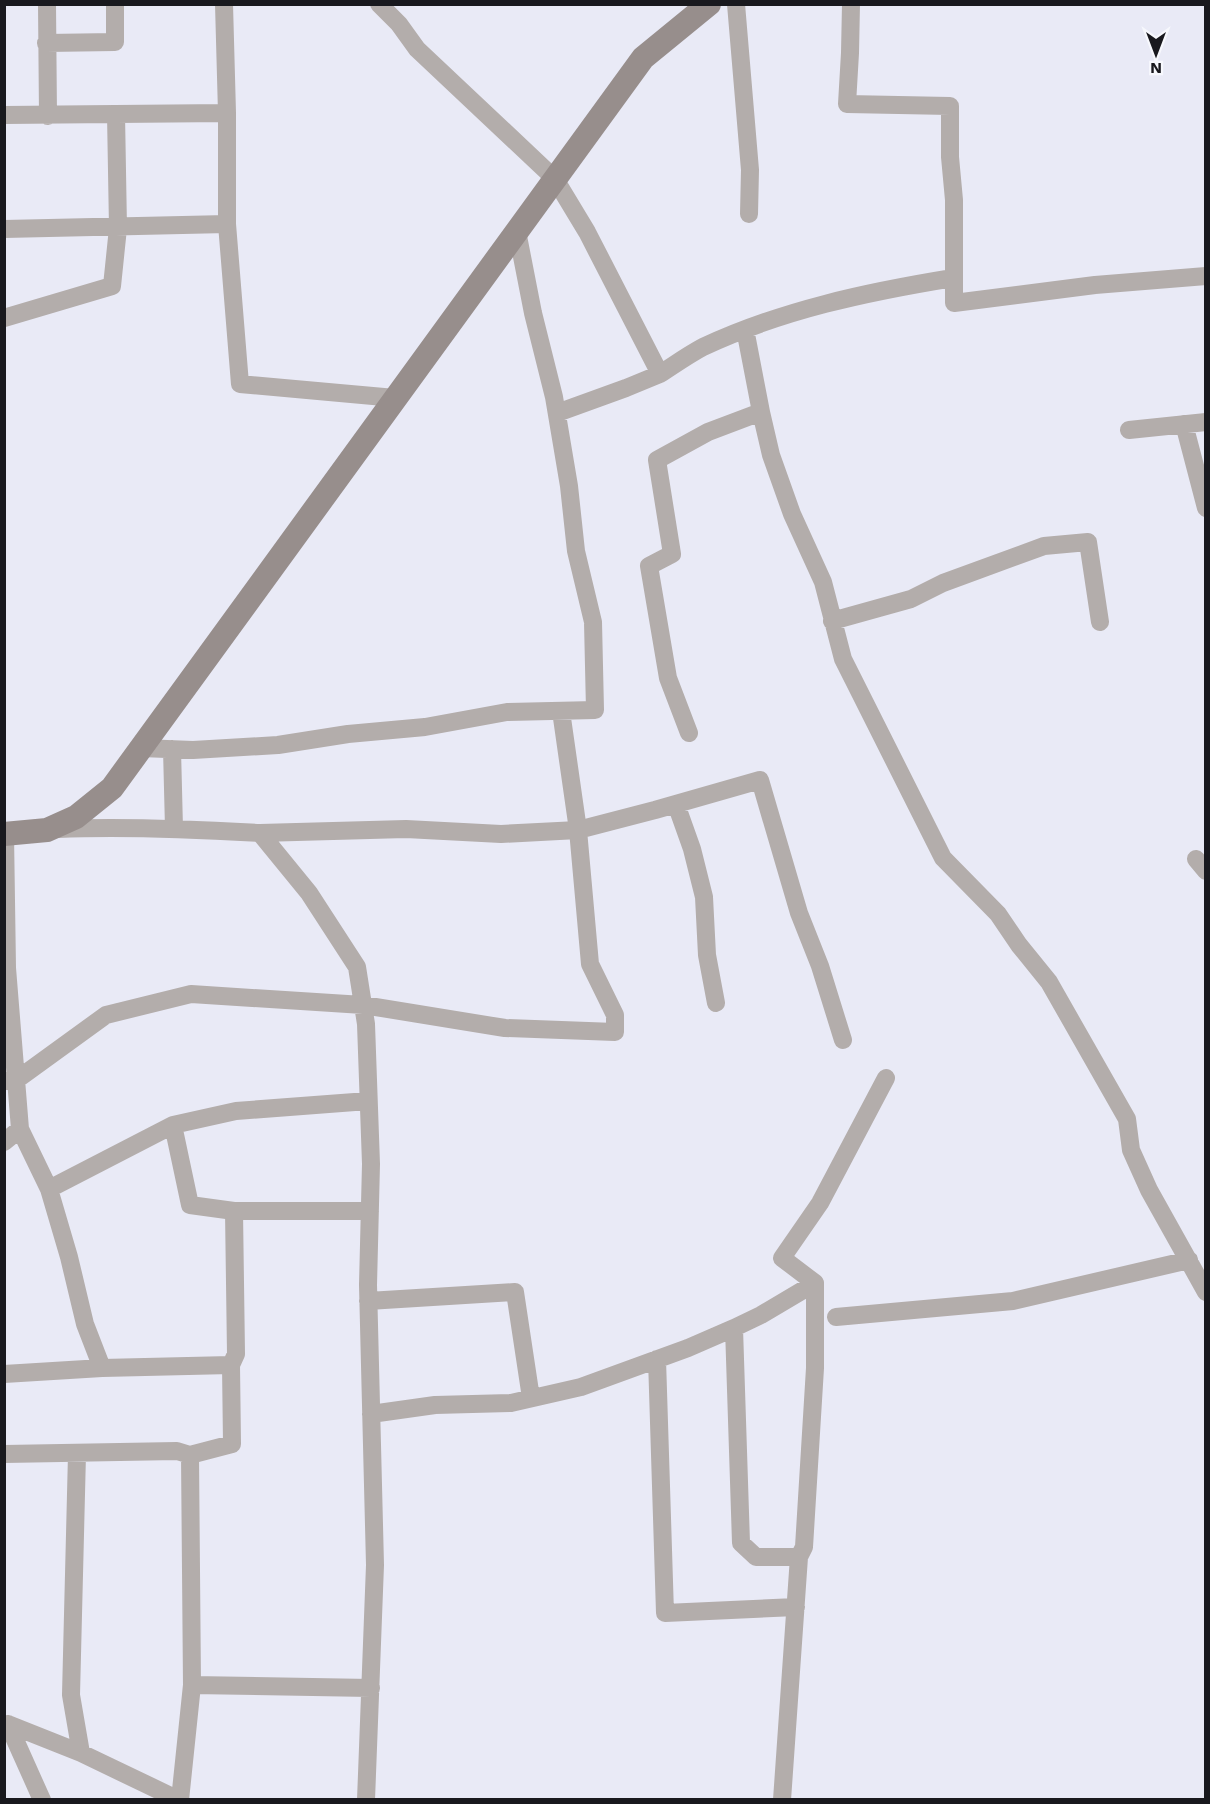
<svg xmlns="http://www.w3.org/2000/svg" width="1210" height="1804" viewBox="0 0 1210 1804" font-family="'Work Sans',sans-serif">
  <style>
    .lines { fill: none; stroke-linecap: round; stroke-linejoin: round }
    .minor { stroke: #b3adab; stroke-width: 18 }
    .secondary { stroke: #978e8c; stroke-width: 24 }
  </style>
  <rect width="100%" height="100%" fill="#e9eaf6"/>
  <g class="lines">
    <path class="minor" d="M47 4 48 116
      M224 4 227 113V224L240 384 395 398
      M379 4 399 24 417 49 555 179 587 232 660 374C674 365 688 355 703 347 782 310 867 292 953 278
      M736 4 750 170 749 214
      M851 4 850 53 847 104 950 106V157L954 200V303L1095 285 1206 276
      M46 43 115 42V4
      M4 115 227 113
      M4 229 227 224
      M4 318 112 286 118 228 116 114
      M745 329 761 412 771 455 792 514 823 582 843 659 943 858 998 914 1019 945 1049 982 1127 1119 1131 1150 1149 1190 1206 1292
      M557 413 626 388 660 374
      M1184 424 1206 508
      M1129 430 1206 422
      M832 621 911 599 943 583 1044 546 1088 542 1100 622
      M689 733 668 678 649 566 672 554 657 460 708 432 761 412
      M141 748 193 750 278 745 348 734 425 727 507 712 595 710 593 622 576 551 569 486 554 397 533 313 517 231
      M172 749 174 828
      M676 804 692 849 704 897 707 955 716 1003
      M58 829C126 826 192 829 260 833L309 893 357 967 366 1024 371 1164 368 1285 375 1565 366 1800
      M260 833 406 829 501 834 578 830 655 810 760 780 799 913 820 966 843 1040
      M1196 859 1206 871
      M4 1081H15L106 1015 191 994 363 1005 505 1028 615 1032V1015L590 964 578 830 561 711
      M173 1125 236 1111 368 1101
      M20 1129 49 1189 69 1257 85 1324 102 1368
      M4 1142 20 1129 7 968 5 834
      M49 1189 173 1125 190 1205 234 1211H370
      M368 1301 515 1292 531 1398
      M836 1317 1013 1301 1189 1260
      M734 1328 741 1543 756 1557H799
      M657 1359 665 1613 796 1607
      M4 1374 102 1368 231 1365
      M371 1414 435 1405 511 1403 581 1387 688 1348 734 1328 761 1315 815 1283 782 1258 820 1203 886 1078
      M4 1454 177 1451 190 1455 232 1444 231 1365 236 1354 234 1211
      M77 1454 71 1695 81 1753
      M192 1685 371 1688
      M8 1724 42 1800
      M4 1725 8 1724 81 1753 179 1800
      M180 1800 192 1685 190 1455
      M782 1800 799 1557 804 1547 815 1368V1283"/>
    <path class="secondary" d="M4 834 47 830 76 817 112 788 643 58 709 4"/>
  </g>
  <rect width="1210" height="1804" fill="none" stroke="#19191e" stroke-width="12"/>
  <g transform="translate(1156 54) rotate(180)" stroke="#f7f8fd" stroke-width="4.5" paint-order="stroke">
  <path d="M0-4.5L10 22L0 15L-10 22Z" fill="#19191e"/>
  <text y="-9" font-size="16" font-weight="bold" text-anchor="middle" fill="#19191e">N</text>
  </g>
</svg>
